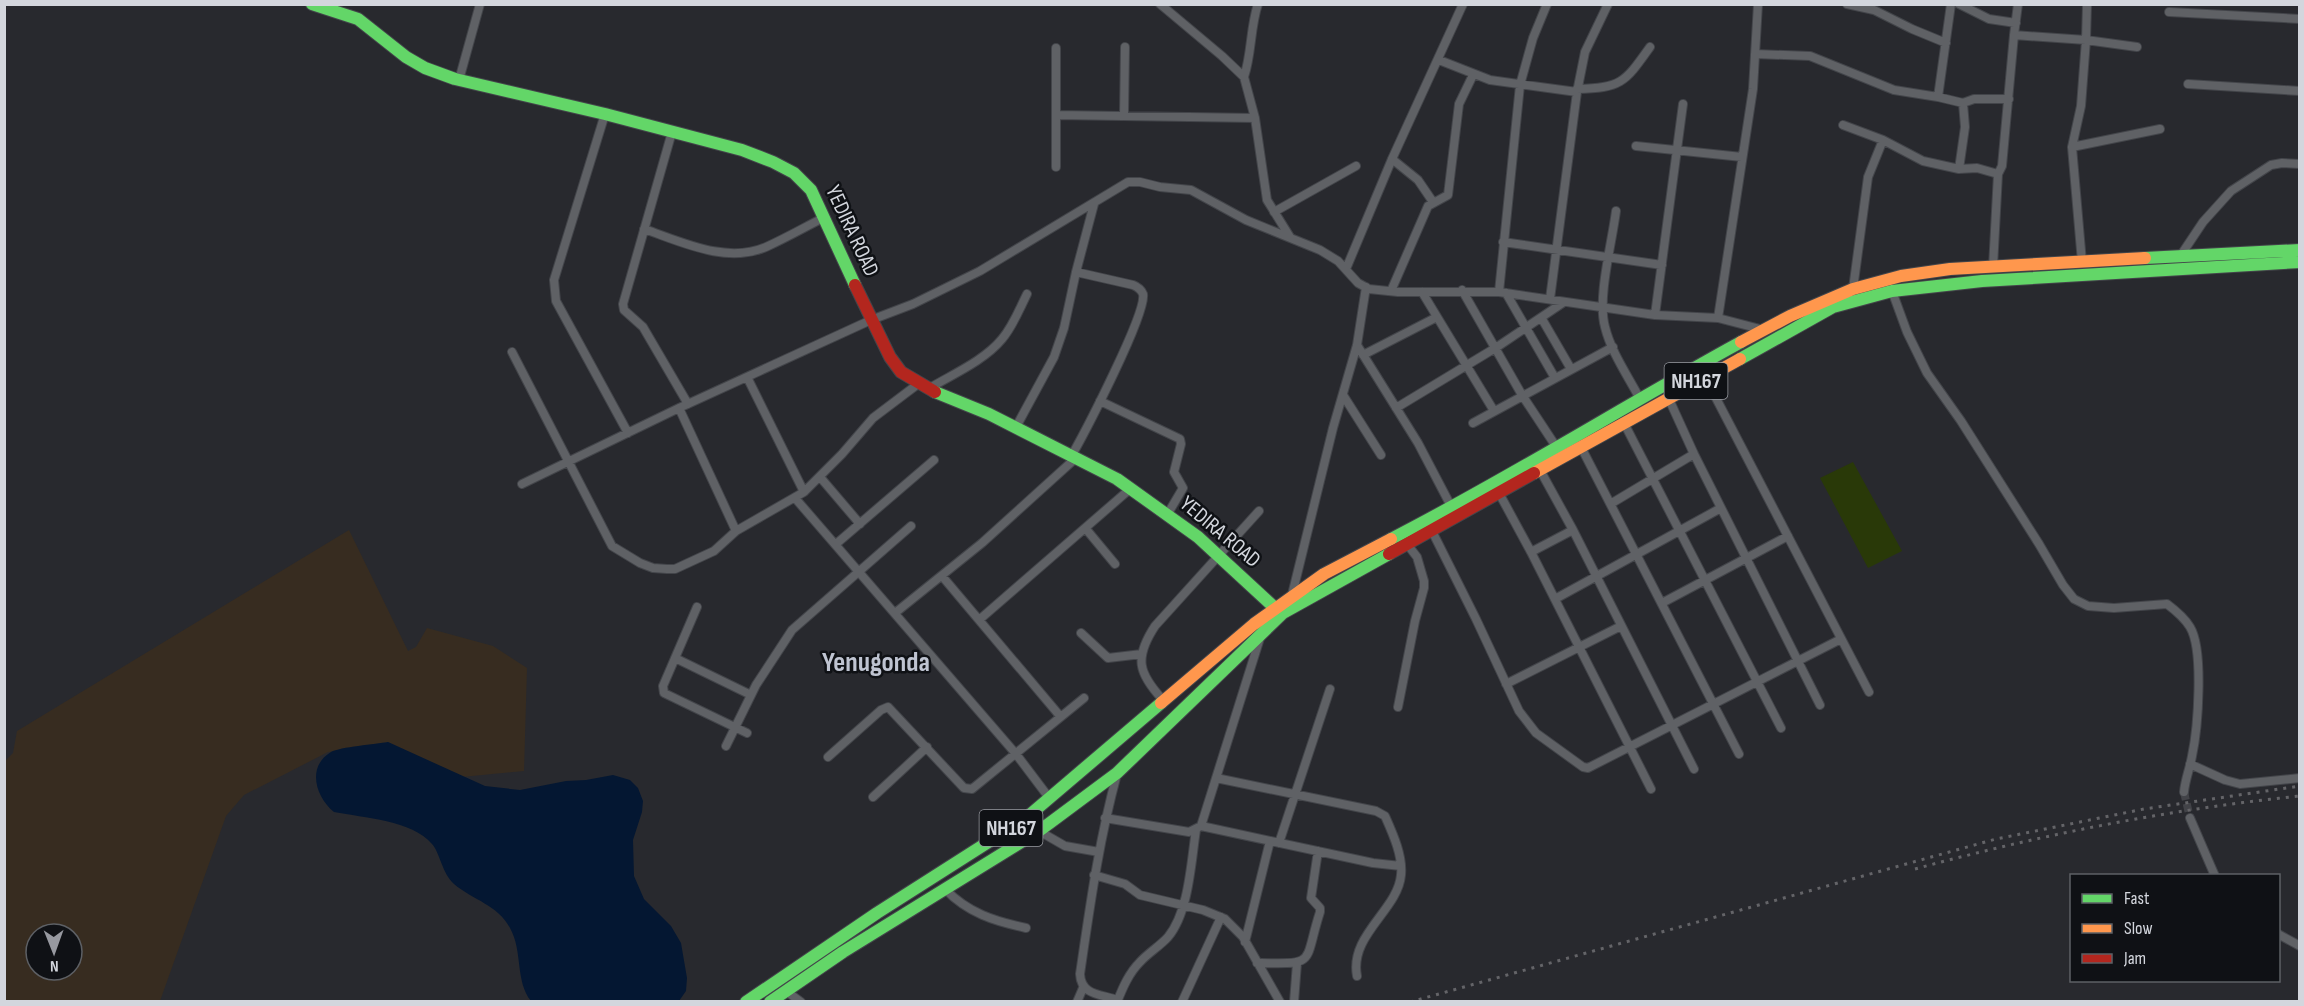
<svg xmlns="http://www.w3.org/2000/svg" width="2304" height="1006" viewBox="0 0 2304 1006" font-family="'Sofia Sans Condensed',sans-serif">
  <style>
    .medical { fill: #372c20; fill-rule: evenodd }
    .green { fill: #293908 }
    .water { fill: #041732 }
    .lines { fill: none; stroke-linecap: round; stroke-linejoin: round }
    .street-tunnel { stroke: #424348; stroke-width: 8; stroke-dasharray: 8 4; stroke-linecap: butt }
    .street-casing { stroke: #43454a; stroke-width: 10 }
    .fast-casing { stroke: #43454a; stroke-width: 14 }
    .slow-casing { stroke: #43454a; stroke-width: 14 }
    .jam-casing { stroke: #43454a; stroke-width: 14 }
    .street { stroke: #5f6165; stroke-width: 8 }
    .fast { stroke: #63d668; stroke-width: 12 }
    .slow { stroke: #ff974d; stroke-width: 12 }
    .jam { stroke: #b3261e; stroke-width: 12 }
    .rail { stroke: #646468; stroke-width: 3; stroke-dasharray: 3 6; stroke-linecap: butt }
    .labels { text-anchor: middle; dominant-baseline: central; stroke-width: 5; stroke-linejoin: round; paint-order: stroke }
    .shield { fill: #0f1115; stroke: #989ba1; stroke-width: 1.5 }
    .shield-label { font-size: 21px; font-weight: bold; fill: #d3d6dd }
    .street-label { font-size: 22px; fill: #d3d6dd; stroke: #0f1115 }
    .district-label { font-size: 28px; font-weight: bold; fill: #bfc4d1; stroke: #0f1115 }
  </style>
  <rect width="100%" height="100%" fill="#28292e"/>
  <path class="medical" d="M349 530 408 651 416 647 427 628 493 646 527 668 524 771 462 777 388 742 328 752 244 795 226 816 160 1001 5 1002 4 762 13 753 17 731ZM36 934H72V970H36Z"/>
  <path class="green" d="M1853 462 1902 551 1868 568 1820 478Z"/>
  <path class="water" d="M388 742 485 786 520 790 566 781 586 780 613 775 630 780 638 788 643 801 642 812 633 840 634 876 644 899 671 926 681 943 687 978 686 991 679 1001H531C515 981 523 951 510 928 498 905 473 900 454 884 442 873 440 853 432 844 412 820 364 818 334 812 316 797 306 767 331 752 340 747 376 744 388 742Z"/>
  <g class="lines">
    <path class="street-tunnel" d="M2184 792 2190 818"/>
    <g class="street-casing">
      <path id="street" d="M1160 4 1222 56 1244 77 1255 118 1267 200 1290 237
        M1847 4 1874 10 1912 29 1946 43
        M1951 4 1938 97 1963 103
        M1959 4 1989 19 2016 23
        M2018 4 2014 35 2086 40 2081 106 2072 147 2160 129
        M2087 4 2086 40 2137 47
        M2169 12 2300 19
        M1755 54 1810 56 1894 90 1938 97
        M1439 60 1490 80 1577 92
        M1244 77C1252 53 1250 28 1258 4
        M459 80 480 4
        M2188 84 2300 91
        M1577 89C1622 88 1625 82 1650 47
        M605 114 554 280 556 301 628 433
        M1056 115 1255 118
        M1124 116 1125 47
        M1843 125 1883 140
        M672 132 623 304 624 310 643 327 688 404
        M1636 146 1742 157
        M2072 147 2082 262
        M1392 159 1418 180 1433 202
        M1056 167V48
        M1998 174 1977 168 1959 169 1965 127 1963 103 1974 99H2009
        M1616 211C1612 243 1597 298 1605 327 1611 352 1628 376 1640 399
        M1274 212 1356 166
        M644 229C682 242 726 264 766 247 786 238 805 227 825 217
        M1503 242 1662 265
        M2181 255 2203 222 2231 191 2271 165 2282 163 2300 164
        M1993 267 1998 174 2002 166 2014 35
        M1346 269 1392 159 1463 4
        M1853 289 1868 177 1883 140 1923 161 1959 169
        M1462 290 1522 395 1557 448
        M1391 291 1428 206 1448 195 1459 104 1473 75
        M1892 291 1907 332 1927 373 1961 421 2039 544 2063 585 2074 599 2088 606 2114 608 2167 604C2175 610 2184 617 2190 627 2204 650 2198 728 2192 756 2190 768 2185 780 2184 792
        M1422 292 1494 411
        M1499 292 1520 85 1533 38 1547 4
        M1506 293 1555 378
        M1550 299 1577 92 1585 52 1608 4
        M1655 315 1683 104
        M1718 318 1753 89 1758 4
        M1542 319 1571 369
        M1357 345 1418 443 1452 508
        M512 352 612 546 640 563 653 568 667 569H675L714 551 736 531 804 492 842 454 873 418 918 384
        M1363 355 1437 317
        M747 377 804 492
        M1705 377 1869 692
        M928 389C951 375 984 361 1002 339 1013 326 1019 310 1027 294
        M1343 395 1381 455
        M1668 397 1694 454 1820 705
        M1100 401 1180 439 1181 444 1174 472 1183 488 1167 515
        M679 408 736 531
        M1396 408 1497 347 1564 302
        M1473 423 1613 347
        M1624 423 1781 728
        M1016 427 1054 357 1064 328 1076 272 1094 204
        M1581 447 1739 754
        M1072 455C1085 432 1147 313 1143 294 1141 289 1138 287 1133 285L1076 272
        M1540 470 1573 530 1694 769
        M820 477 860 524
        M522 484 679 408 871 320 913 304 980 271 1128 182H1140L1160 187 1191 190 1246 220 1320 250 1338 261 1358 283 1369 289 1398 292H1499L1655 315 1718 318 1764 330
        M1499 493 1531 552 1651 789
        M795 498 1016 754 1050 799
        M1612 503 1694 454
        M1086 529 1115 564
        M1432 531 1476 619 1519 711 1536 733 1583 767 1588 768 1841 639
        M836 544 934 460
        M1531 552 1573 530
        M942 576 1060 716
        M1292 595 1333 428 1357 345 1366 287
        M1555 599 1721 508
        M1662 603 1788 536
        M697 607 663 686 664 693 747 733
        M895 613 982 543 1077 457
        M979 620 1130 489
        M1081 633 1108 658 1142 654
        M675 658 751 695
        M1506 684 1621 626
        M1163 700C1138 673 1134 658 1155 626L1259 511
        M1398 707 1415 621 1424 588V581L1417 557 1407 544
        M726 746 756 685 792 630 911 526
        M828 757 881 710 888 707 964 788 972 789 1084 698
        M2190 764 2225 780 2240 784 2300 778
        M1117 774C1099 840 1090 906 1080 974 1081 995 1100 994 1117 1000
        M1216 778 1376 811 1385 816C1393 834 1403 856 1401 875 1398 910 1349 935 1357 976
        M873 797 927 747
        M1105 818 1189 832 1201 826 1260 638
        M2190 818 2215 876
        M1201 826 1373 863 1401 866
        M1039 831 1065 846 1099 852
        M1279 843 1330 689
        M1094 875 1125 884 1140 895 1203 910 1225 919 1243 937 1280 1002
        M945 889C968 913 994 921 1026 928
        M2278 934 2300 946
        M1245 942 1270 841
        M1257 963C1318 964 1303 965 1320 912V908L1311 898 1318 851
        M786 991 801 1002
        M1077 1002 1083 988
        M1117 1002C1123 987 1129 973 1140 962 1148 953 1160 946 1168 937 1189 912 1191 862 1196 830
        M1182 1002 1221 917
        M1294 1002 1297 963"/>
    </g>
    <g class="fast-casing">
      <path id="fast" d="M312 4 358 19 406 57 425 68 455 79 605 114 742 150 773 162 794 173 811 190 855 285
        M2145 258 2300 250
        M1740 359 1833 307 1892 291 1982 281 2300 262
        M935 392 989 414 1117 479 1198 537 1275 608
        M1391 539C1510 478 1624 406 1741 342
        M746 1002 877 913 1026 818 1161 703
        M770 1002 843 952 1039 831 1117 773 1283 613 1389 554"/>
    </g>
    <g class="slow-casing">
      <path id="slow" d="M1741 342 1790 316 1853 289 1901 276 1950 269 2145 258
        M1534 473 1740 359
        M1161 703 1254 624 1324 574 1391 539"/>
    </g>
    <g class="jam-casing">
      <path id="jam" d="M855 285 890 357 901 372 935 392
        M1389 554 1534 473"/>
    </g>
    <use href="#street" class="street"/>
    <use href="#fast" class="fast"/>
    <use href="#slow" class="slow"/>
    <use href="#jam" class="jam"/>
    <path class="rail" d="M1915 869C2040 835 2170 809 2300 796
      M1410 1002 1996 839 2144 809 2300 786"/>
  </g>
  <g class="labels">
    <g class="shield">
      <rect x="1664.5" y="363" width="63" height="36" rx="4.5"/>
      <rect x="979.5" y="810" width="63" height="36" rx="4.5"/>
    </g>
    <g class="shield-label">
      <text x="1696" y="381">NH167</text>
      <text x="1011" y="828">NH167</text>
    </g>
    <g class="street-label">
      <text transform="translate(852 231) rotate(65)">YEDIRA ROAD</text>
      <text transform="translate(1220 532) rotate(40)">YEDIRA ROAD</text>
    </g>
    <g class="district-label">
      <text x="876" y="662">Yenugonda</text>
    </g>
  </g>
  <rect width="2304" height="1006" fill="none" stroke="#d3d6dd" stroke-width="12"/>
  <rect x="2070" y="874" width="210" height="108" fill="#0f1115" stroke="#5d6065" stroke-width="1.5"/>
  <rect x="2082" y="894" width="30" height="9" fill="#63d668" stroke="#5d6065" stroke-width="1.5"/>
  <text x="2124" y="904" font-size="18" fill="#d3d6dd">Fast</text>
  <rect x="2082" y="924" width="30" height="9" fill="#ff974d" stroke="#5d6065" stroke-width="1.5"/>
  <text x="2124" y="934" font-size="18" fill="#d3d6dd">Slow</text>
  <rect x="2082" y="954" width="30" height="9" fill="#b3261e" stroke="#5d6065" stroke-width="1.5"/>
  <text x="2124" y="964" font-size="18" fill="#d3d6dd">Jam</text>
  <g transform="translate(54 952) rotate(179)"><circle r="28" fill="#0f1115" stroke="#5d6065" stroke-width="1.5"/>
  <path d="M0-4.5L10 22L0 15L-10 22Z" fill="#9799a0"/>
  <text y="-9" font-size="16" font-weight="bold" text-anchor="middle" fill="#d3d6dd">N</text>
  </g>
</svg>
